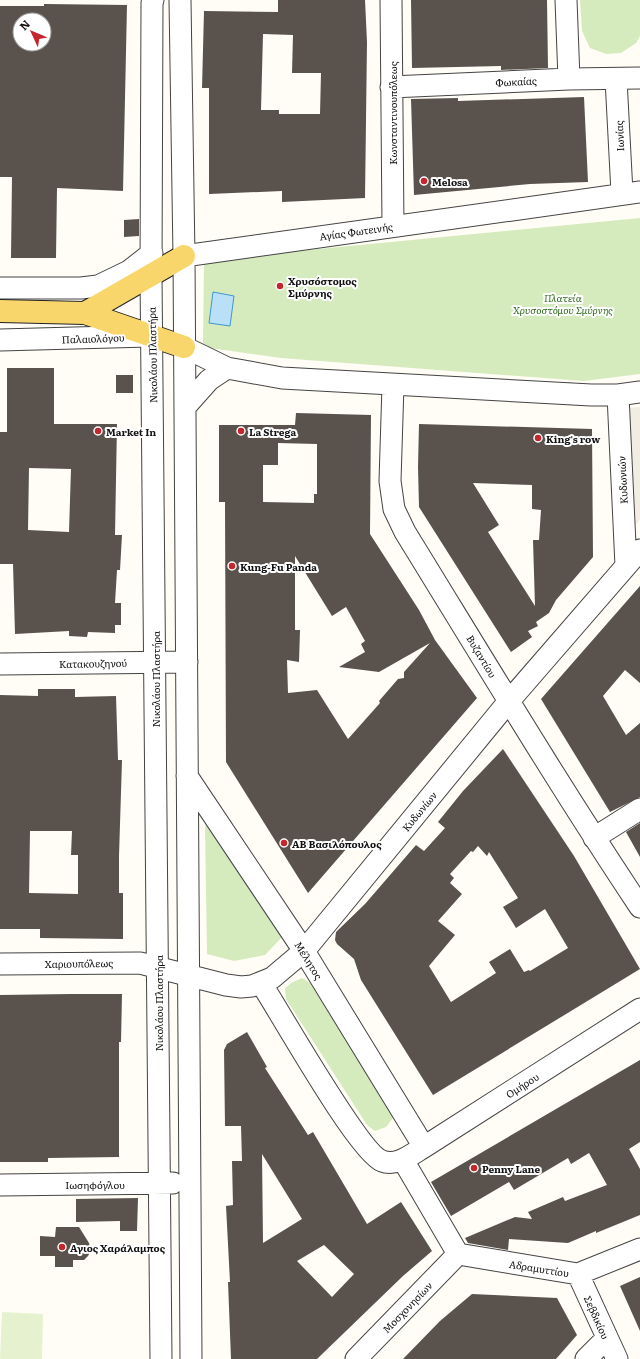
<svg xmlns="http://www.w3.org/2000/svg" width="640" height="1359" viewBox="0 0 640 1359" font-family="Literata,serif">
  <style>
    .green { fill: #d5ebbd }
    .pitch { fill: #e6f2cf }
    .plaza { fill: #f1ede2 }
    .water { fill: #b9e0f7; stroke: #3f96cf }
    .building { fill: #5a524d; fill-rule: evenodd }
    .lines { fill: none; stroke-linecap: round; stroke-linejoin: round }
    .minor-casing { stroke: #444; stroke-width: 23 }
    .major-casing { stroke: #222; stroke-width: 24 }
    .minor { stroke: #fff; stroke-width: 21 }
    .major { stroke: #f9d66b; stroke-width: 22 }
    .poi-dot { fill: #c4262e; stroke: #fff; stroke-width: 1.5 }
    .labels { text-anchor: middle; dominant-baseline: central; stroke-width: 4; stroke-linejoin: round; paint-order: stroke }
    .street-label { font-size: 10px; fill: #111; stroke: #fff }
    .poi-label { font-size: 10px; font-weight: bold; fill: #111; stroke: #fff; text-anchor: start }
    .park-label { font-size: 10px; font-style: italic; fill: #2f6b1f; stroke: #fff }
  </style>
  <rect width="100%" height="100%" fill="#fffdf5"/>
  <path class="green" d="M580 0H640V36L636 43 621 53 606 54 590 48 582 31Z
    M640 218V374L584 381 281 358 210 348 203 343 204 262 226 258Z
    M208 824 283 936 265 955 234 961 207 954 205 826Z
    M302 978 310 983 392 1110 393 1118 386 1127 375 1131 367 1125 286 999 285 988 293 982Z"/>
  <path class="pitch" d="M2 1312 43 1314 42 1359H0Z"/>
  <path class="plaza" d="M640 407V519L630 533 625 408Z"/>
  <path class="water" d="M213 292 234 296 230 326 209 323Z"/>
  <path class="building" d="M278 0H365L367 42 365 198 282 202V191L209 194V88H202L204 11 278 12ZM263 34 293 35 292 73H321L320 114H279V110H261Z
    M411 0H547L548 68 501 70V66L412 68Z
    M44 4 127 5 123 191 57 188 56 258H11L12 177H0V6H44ZM20 20H44V44H20Z
    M584 97 588 182 530 184 414 195 411 99 458 98V101Z
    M139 219V236L124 237V220Z
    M7 368H54V424H117L115 535H122L120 570H117L115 603H121V625H115V633L88 632 87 637 69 636V631L15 634 13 564H0V432H7ZM29 468 71 469 69 532 28 530Z
    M116 375H133V393H116Z
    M296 413 371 415 370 534 419 610 435 640 477 698 308 893 226 762 225 502H219V425H295ZM278 443 317 444V494H314V503L263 502V465H278ZM295 556 332 616 346 607 365 641 361 644 365 652 339 667 379 672 430 643 404 672V678L398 679 379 701 380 703 348 739 317 690 288 693 287 660 299 662 300 630H295Z
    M419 424 592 429 593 557 556 600 549 613 536 622 538 626 528 631 532 637 511 652 419 507 418 467ZM473 483 532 485V509L541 510 539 540H533L535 606 488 532 499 525Z
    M640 586V683L625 670 603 696 626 735 640 723V797L610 812 541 699Z
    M38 689H75V697L116 696 118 760H122L119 856V893H123V939L40 938V929H0V695L38 696ZM30 831H72L71 855H78V894L29 893Z
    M503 749 574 856 640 969 433 1095 361 980 354 959 337 944 335 940 336 932 365 904 416 845 424 851 445 828 438 822 463 791ZM478 846 487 856 489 852 518 898 503 907 516 928 545 909 568 948 530 971 529 970 524 972 510 949 489 962 496 973 451 1002 429 966 455 935 438 921 462 894 450 883 454 878 450 874 471 851 473 852Z
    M640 823V857L626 832Z
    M71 994H122L121 1042H119V1157L48 1158V1162H0V995Z
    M247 1032 267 1067 265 1068 308 1135 313 1132 367 1224 401 1202 432 1251 403 1276 317 1359H231L228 1282H230L226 1206 233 1205 232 1161H242L241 1126H225L224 1050 227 1044ZM262 1154 302 1219 263 1243ZM324 1245 354 1274 332 1297 297 1261Z
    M640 1060V1142L629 1149 640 1169V1215L596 1233V1231L568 1243 509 1239 508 1250 468 1243 465 1238 515 1217 532 1219 528 1212 563 1197 565 1201 607 1185 589 1153 571 1164 568 1158 514 1190 509 1182 451 1216 431 1182Z
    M138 1198 137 1231H120V1221L76 1222V1199Z
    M56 1227H79L89 1243 91 1250 88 1256 84 1260H73V1267H55V1256H40V1236L55 1237Z
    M640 1277V1331L620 1286Z
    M472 1294 557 1298 577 1335 556 1359H403L440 1321Z"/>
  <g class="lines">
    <g class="minor-casing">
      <path id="minor" d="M153 0 152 3 151 275 161 1359
        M180 0 184 256 191 1359
        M391 0 393 226
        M566 0 569 79
        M616 79 622 193
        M391 87 569 79 640 78
        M184 256 640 192
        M0 288H81L98 286 129 271 152 253
        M0 340 149 336
        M184 347 227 368 282 378 591 395H618L640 392
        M393 385 390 481 394 509 405 532C482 657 558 784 640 907
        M618 395 626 566
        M185 407 209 380 227 368
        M0 664 187 662
        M187 776 304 951 424 1147
        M594 838 640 809
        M0 964 140 963 226 985 241 987 252 986 272 978 304 951 509 701 640 550
        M261 983C280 1012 359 1153 382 1161 397 1167 412 1154 424 1147L640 1009
        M403 1160 458 1254
        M0 1185 173 1183
        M458 1254 578 1274 640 1249
        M578 1274 617 1359
        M356 1359 458 1254
        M586 1359 607 1338"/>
    </g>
    <g class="major-casing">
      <path id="major" d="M0 311 85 313 184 347
        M85 313 184 256"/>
    </g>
    <use href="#minor" class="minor"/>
    <use href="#major" class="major"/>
  </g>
  <g class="poi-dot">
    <circle cx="424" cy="181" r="4"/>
    <circle cx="280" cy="286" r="4"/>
    <circle cx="98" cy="431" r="4"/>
    <circle cx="241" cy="431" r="4"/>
    <circle cx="538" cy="438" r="4"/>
    <circle cx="232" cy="566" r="4"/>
    <circle cx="284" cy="843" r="4"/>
    <circle cx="474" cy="1168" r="4"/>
    <circle cx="62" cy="1247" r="4"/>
  </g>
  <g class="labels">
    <g class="street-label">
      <text transform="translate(516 81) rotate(-3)">Φωκαίας</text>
      <text transform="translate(392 113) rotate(-90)">Κωνσταντινουπόλεως</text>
      <text transform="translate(619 136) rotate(-93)">Ιωνίας</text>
      <text transform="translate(356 231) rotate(-8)">Αγίας Φωτεινής</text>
      <text transform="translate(93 338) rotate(-2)">Παλαιολόγου</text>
      <text transform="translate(152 355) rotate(-91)">Νικολάου Πλαστήρα</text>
      <text transform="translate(622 480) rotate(-93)">Κυδωνιών</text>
      <text transform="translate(482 656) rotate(59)">Βυζαντίου</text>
      <text transform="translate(93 663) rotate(-1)">Κατακουζηνού</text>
      <text transform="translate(155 679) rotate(-90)">Νικολάου Πλαστήρα</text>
      <text transform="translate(419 811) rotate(-51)">Κυδωνίων</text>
      <text transform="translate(309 960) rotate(58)">Μέλητος</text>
      <text transform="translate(79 963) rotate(-1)">Χαριουπόλεως</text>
      <text transform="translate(158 1003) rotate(-90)">Νικολάου Πλαστήρα</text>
      <text transform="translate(522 1085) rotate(-33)">Ομήρου</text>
      <text x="95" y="1184">Ιωσηφόγλου</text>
      <text transform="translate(539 1268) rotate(9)">Αδραμυττίου</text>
      <text transform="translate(407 1307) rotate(-46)">Μοσχονησίων</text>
      <text transform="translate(597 1317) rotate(66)">Σεβδικίου</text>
    </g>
    <g class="poi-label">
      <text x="432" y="181">Melosa</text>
      <text x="288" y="280">Χρυσόστομος<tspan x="288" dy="12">Σμύρνης</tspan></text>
      <text x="106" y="431">Market In</text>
      <text x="249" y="431">La Strega</text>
      <text x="546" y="438">King's row</text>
      <text x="240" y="566">Kung-Fu Panda</text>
      <text x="292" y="843">ΑΒ Βασιλόπουλος</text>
      <text x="482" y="1168">Penny Lane</text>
      <text x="70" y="1247">Αγιος Χαράλαμπος</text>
    </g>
    <g class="park-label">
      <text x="563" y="297">Πλατεία<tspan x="563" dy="12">Χρυσοστόμου Σμύρνης</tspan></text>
    </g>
  </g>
  <g transform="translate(32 32) rotate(314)"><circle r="19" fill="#ffffff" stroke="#a0a0a0"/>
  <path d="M0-3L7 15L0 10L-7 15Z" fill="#c4262e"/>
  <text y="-6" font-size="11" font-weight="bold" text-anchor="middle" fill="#111111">N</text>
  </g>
</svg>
